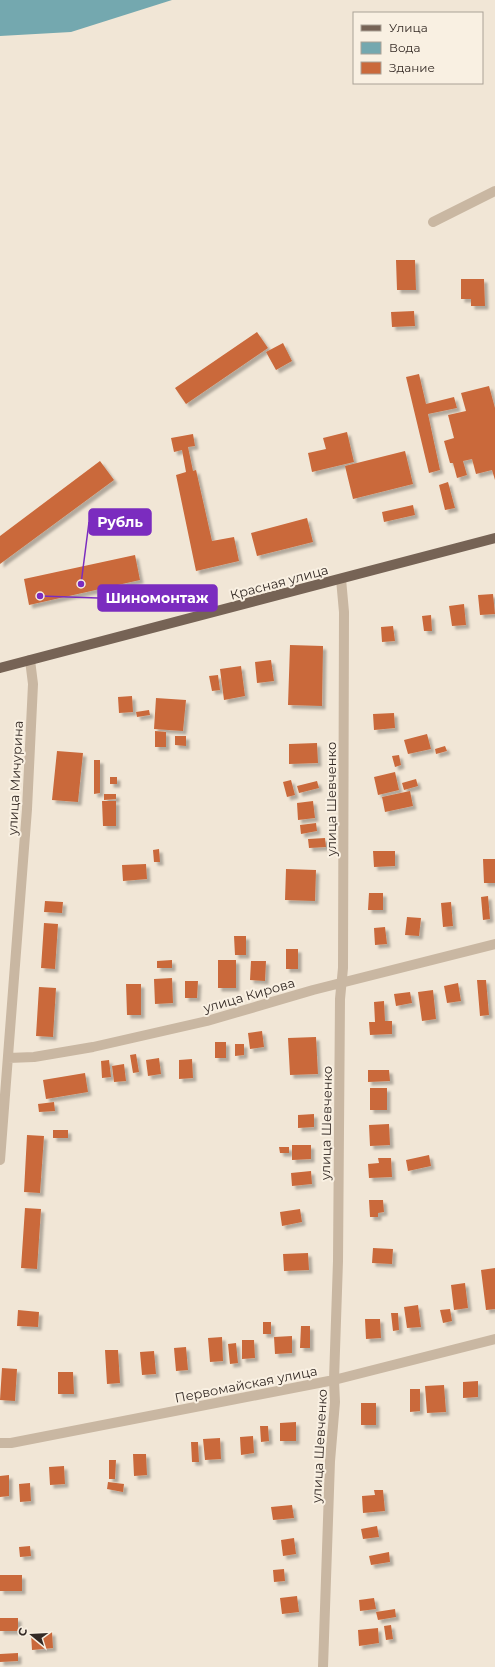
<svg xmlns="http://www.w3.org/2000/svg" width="495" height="1667" viewBox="0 0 495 1667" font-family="Montserrat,sans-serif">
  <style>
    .water { fill: #74a8af }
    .building { fill: #ca693b; filter: url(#shadow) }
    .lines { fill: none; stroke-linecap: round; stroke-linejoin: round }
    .minor { stroke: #c9b7a2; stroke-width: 10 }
    .major { stroke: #766355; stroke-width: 10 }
    .labels { text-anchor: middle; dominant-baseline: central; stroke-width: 4; stroke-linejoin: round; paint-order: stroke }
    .street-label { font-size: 13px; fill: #342a25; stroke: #f9f0e2 }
    .leader { fill: none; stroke: #7b2cbf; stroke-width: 1.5 }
    .callout-dot { fill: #7b2cbf; stroke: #f9f0e2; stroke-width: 1.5 }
    .callout { fill: #7b2cbf; stroke: #7b2cbf; stroke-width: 1.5 }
    .callout-label { font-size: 14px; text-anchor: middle; font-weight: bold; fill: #fff }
  </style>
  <defs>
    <filter id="shadow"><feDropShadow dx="3.5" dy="3.5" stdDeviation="1" flood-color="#0004"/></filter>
  </defs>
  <rect width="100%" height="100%" fill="#f1e6d6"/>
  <path class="water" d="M0 0H172L71 32 0 36Z"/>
  <path class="building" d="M396 260H415L416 290H397Z
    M461 279H484L485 306H471V299H461Z
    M414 311 415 326 392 327 391 312Z
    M257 332 268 348 186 404 175 388Z
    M283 343 292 361 276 370 266 352Z
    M419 374 426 404 454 397 457 408 428 414 440 470 429 473 406 377Z
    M489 386 495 408V480L492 470 476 474 472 459 463 461 467 475 457 478 453 463H450L444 441 454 438 448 415 466 411 461 393Z
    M347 432 354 462 312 472 308 453 326 449 323 438Z
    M193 434 195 446 188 447 193 471 196 470 212 541 234 537 239 561 196 571 176 475 186 472 182 450 174 452 171 438Z
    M405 451 413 484 353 499 345 466Z
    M100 461 114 480 0 564V536Z
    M448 482 455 508 445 510 439 485Z
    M413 505 415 515 384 522 382 512Z
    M307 518 313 542 257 556 251 533Z
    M135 555 140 580 29 605 24 579Z
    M493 594 495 614 480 615 478 595Z
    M464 604 466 625 452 626 449 606Z
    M431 615 432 631H424L422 616Z
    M393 626 395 641 382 642 381 627Z
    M290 645 323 646 322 706 288 705Z
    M271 660 274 681 257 683 255 662Z
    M241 666 245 696 224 700 220 669Z
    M218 675 220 690 212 691 209 676Z
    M132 696 133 712 119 713 118 697Z
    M156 698 186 700 183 731 154 729Z
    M149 710 150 715 137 717 136 712Z
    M394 713 395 728 374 730 373 714Z
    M155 731 166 732V747H155Z
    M427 734 431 749 408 754 404 740Z
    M175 736H186V746L175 745Z
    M317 743 318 763 289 764V744Z
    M445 746 447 751 436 754 435 749Z
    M57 751 83 753 78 802 52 800Z
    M399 755 401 765 395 767 392 756Z
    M94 760H100V793L94 794Z
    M395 772 399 790 378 795 374 777Z
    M110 777H117V784H110Z
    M416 779 418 786 404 790 402 783Z
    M291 780 295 795 287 797 283 782Z
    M317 781 319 788 299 793 297 786Z
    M410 791 413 806 385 812 382 797Z
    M104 794H116V799L104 800Z
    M102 801H116V826H103Z
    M313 801 315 818 298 820 297 803Z
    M316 823 317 831 301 834 300 825Z
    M325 838 326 847 309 848 308 839Z
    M159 849 160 862H154L153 850Z
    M373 851H395V866L374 867Z
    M483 859H495V883H484Z
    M146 864 147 879 123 881 122 865Z
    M286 869 316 870 315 901 285 900Z
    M369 893H383V910H368Z
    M488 896 490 919 483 920 481 897Z
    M45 901 63 902 62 913 44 912Z
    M451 902 453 926 443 927 441 903Z
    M407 917 421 918 419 936 405 935Z
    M44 923 58 924 55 969 41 968Z
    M385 927 387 944 375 945 374 928Z
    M234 936H246V955H235Z
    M286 949H298V969H286Z
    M172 960V968H157V961Z
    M218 960H236V988H218Z
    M251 961H266L265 981 250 980Z
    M172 978 173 1003 155 1004 154 979Z
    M477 980H486L489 1015 480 1016Z
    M185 981H198L197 998H185Z
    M458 983 461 1001 447 1003 444 986Z
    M126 984H141V1015H127Z
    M39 987 56 988 53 1037 36 1036Z
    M433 990 436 1019 422 1021 418 992Z
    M410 992 412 1003 396 1006 394 994Z
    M384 1001 385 1021H392V1034L370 1035 369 1022H375L374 1002Z
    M262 1031 264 1047 250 1049 248 1033Z
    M316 1037 318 1074 290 1075 288 1038Z
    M215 1042H226V1058H215Z
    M235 1044H244V1055L235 1056Z
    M136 1054 139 1072 133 1073 130 1055Z
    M159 1058 161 1074 148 1076 146 1060Z
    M192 1059 193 1078 179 1079V1060Z
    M109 1060 111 1077 102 1078 101 1061Z
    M124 1064 126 1081 114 1082 112 1066Z
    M368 1070H389L390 1081 368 1082Z
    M85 1073 88 1092 46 1099 43 1080Z
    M370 1088H387V1110H370Z
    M54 1102 55 1111 39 1112 38 1104Z
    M314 1114V1127L298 1128V1115Z
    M389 1124 390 1145 370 1146 369 1125Z
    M53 1130H68V1138H53Z
    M27 1135 44 1136 40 1193 24 1192Z
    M292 1145H311V1159L292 1160Z
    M279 1147H289V1153H280Z
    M429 1155 431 1166 408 1171 406 1160Z
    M378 1158H391L392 1177 369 1178 368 1164 379 1163Z
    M311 1171 312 1184 292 1186 291 1173Z
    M369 1200H383L384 1212 378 1213V1217H370Z
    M25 1208 41 1209 37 1269 21 1268Z
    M300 1209 302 1222 282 1226 280 1212Z
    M373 1248 393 1249 392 1264 372 1263Z
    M308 1253 309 1270 284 1271 283 1254Z
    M495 1268V1309L486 1310 481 1270Z
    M465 1283 468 1308 454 1310 451 1285Z
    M418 1305 421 1327 407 1328 404 1307Z
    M450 1309 452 1321 443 1323 440 1310Z
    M18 1310 39 1312 38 1327 17 1326Z
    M391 1313H398L399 1330 393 1331Z
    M365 1319H380L381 1338 366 1339Z
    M263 1322H271V1334H263Z
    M301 1326H310V1348H300Z
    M292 1336V1353L275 1354 274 1337Z
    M222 1337 223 1361 210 1362 208 1338Z
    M242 1340H254L255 1358 242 1359Z
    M236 1343 238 1363 230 1364 228 1344Z
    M186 1347 188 1370 176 1371 174 1348Z
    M105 1350H118L120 1383 107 1384Z
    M154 1351 156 1374 142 1375 140 1352Z
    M2 1368 17 1369 15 1401 0 1400Z
    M58 1372H73L74 1394H58Z
    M478 1381V1397L463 1398V1382Z
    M444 1385 446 1412 427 1413 425 1386Z
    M410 1389H420V1411L410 1412Z
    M361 1403H376V1425H361Z
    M296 1422V1441H280V1423Z
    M260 1426H268L269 1441 261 1442Z
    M253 1436 254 1453 241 1455 240 1437Z
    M220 1438 221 1459 205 1460 203 1439Z
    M191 1442H198L199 1462H192Z
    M133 1454H146L147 1475 134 1476Z
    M109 1460H116L115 1479H109Z
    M64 1466 65 1484 50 1485 49 1467Z
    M9 1475V1496L0 1497V1476Z
    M108 1482 124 1484 123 1492 107 1489Z
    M30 1483 31 1501 20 1502 19 1484Z
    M374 1490H383L385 1511 363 1513 362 1496 375 1495Z
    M292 1505 294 1518 273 1520 271 1507Z
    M377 1526 379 1537 363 1539 361 1529Z
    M294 1538 296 1554 283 1556 281 1540Z
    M30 1546 31 1556 20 1557 19 1547Z
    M389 1552 390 1562 371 1565 369 1556Z
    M284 1569 285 1581 274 1582 273 1570Z
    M0 1575H22V1591H0Z
    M297 1596 299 1612 282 1614 280 1598Z
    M374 1598 376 1609 360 1611 359 1600Z
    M395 1609 396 1617 378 1620 376 1612Z
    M0 1618H18V1631H0Z
    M391 1625 393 1639 386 1640 384 1626Z
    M378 1628 379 1643 359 1646 358 1630Z
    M52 1632 53 1648 32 1650 31 1633Z
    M18 1653V1661L0 1662V1654Z"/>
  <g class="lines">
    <path class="minor" d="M433 222 495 191
      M8 1058 34 1057 93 1047 207 1021 313 990 495 944
      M0 1160 27 809 33 684 30 660
      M0 1443H11L334 1380 495 1339
      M323 1667 330 1461 335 1402 334 1380 338 1261 340 999 343 968 344 612 341 579"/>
    <path class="major" d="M0 668 495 538"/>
  </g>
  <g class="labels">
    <g class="street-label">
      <text transform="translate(279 582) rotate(-15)">Красная улица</text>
      <text transform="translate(15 778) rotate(-87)">улица Мичурина</text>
      <text transform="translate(331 799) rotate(-90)">улица Шевченко</text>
      <text transform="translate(249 995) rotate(-16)">улица Кирова</text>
      <text transform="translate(326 1123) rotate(-89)">улица Шевченко</text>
      <text transform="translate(246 1384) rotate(-11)">Первомайская улица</text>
      <text transform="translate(319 1446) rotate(-87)">улица Шевченко</text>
    </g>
  </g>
  <path class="leader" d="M81 584L89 522M40 596L98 598"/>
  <g class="callout-dot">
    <circle cx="81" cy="584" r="4"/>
    <circle cx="40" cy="596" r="4"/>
  </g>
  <g class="callout">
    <rect x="89" y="509" width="62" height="26" rx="4"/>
    <rect x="98" y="585" width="119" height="26" rx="4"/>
  </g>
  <g class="callout-label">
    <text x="120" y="527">Рубль</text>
    <text x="157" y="603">Шиномонтаж</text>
  </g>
  <rect x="353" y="12" width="130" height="72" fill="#f9f0e2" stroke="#aaa196"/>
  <rect x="361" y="25" width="20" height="6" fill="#766355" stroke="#aaa196"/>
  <text x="389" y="32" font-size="12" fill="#342a25">Улица</text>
  <rect x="361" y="42" width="20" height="12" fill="#74a8af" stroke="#aaa196"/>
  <text x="389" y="52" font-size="12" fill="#342a25">Вода</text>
  <rect x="361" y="62" width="20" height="12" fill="#ca693b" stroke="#aaa196"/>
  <text x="389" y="72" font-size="12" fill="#342a25">Здание</text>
  <g transform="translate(32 1635) rotate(288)" stroke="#f9f0e2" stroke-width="3" paint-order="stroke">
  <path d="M0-3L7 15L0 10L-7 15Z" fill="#342a25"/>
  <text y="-6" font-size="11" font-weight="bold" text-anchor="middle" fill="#342a25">С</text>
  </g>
</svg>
